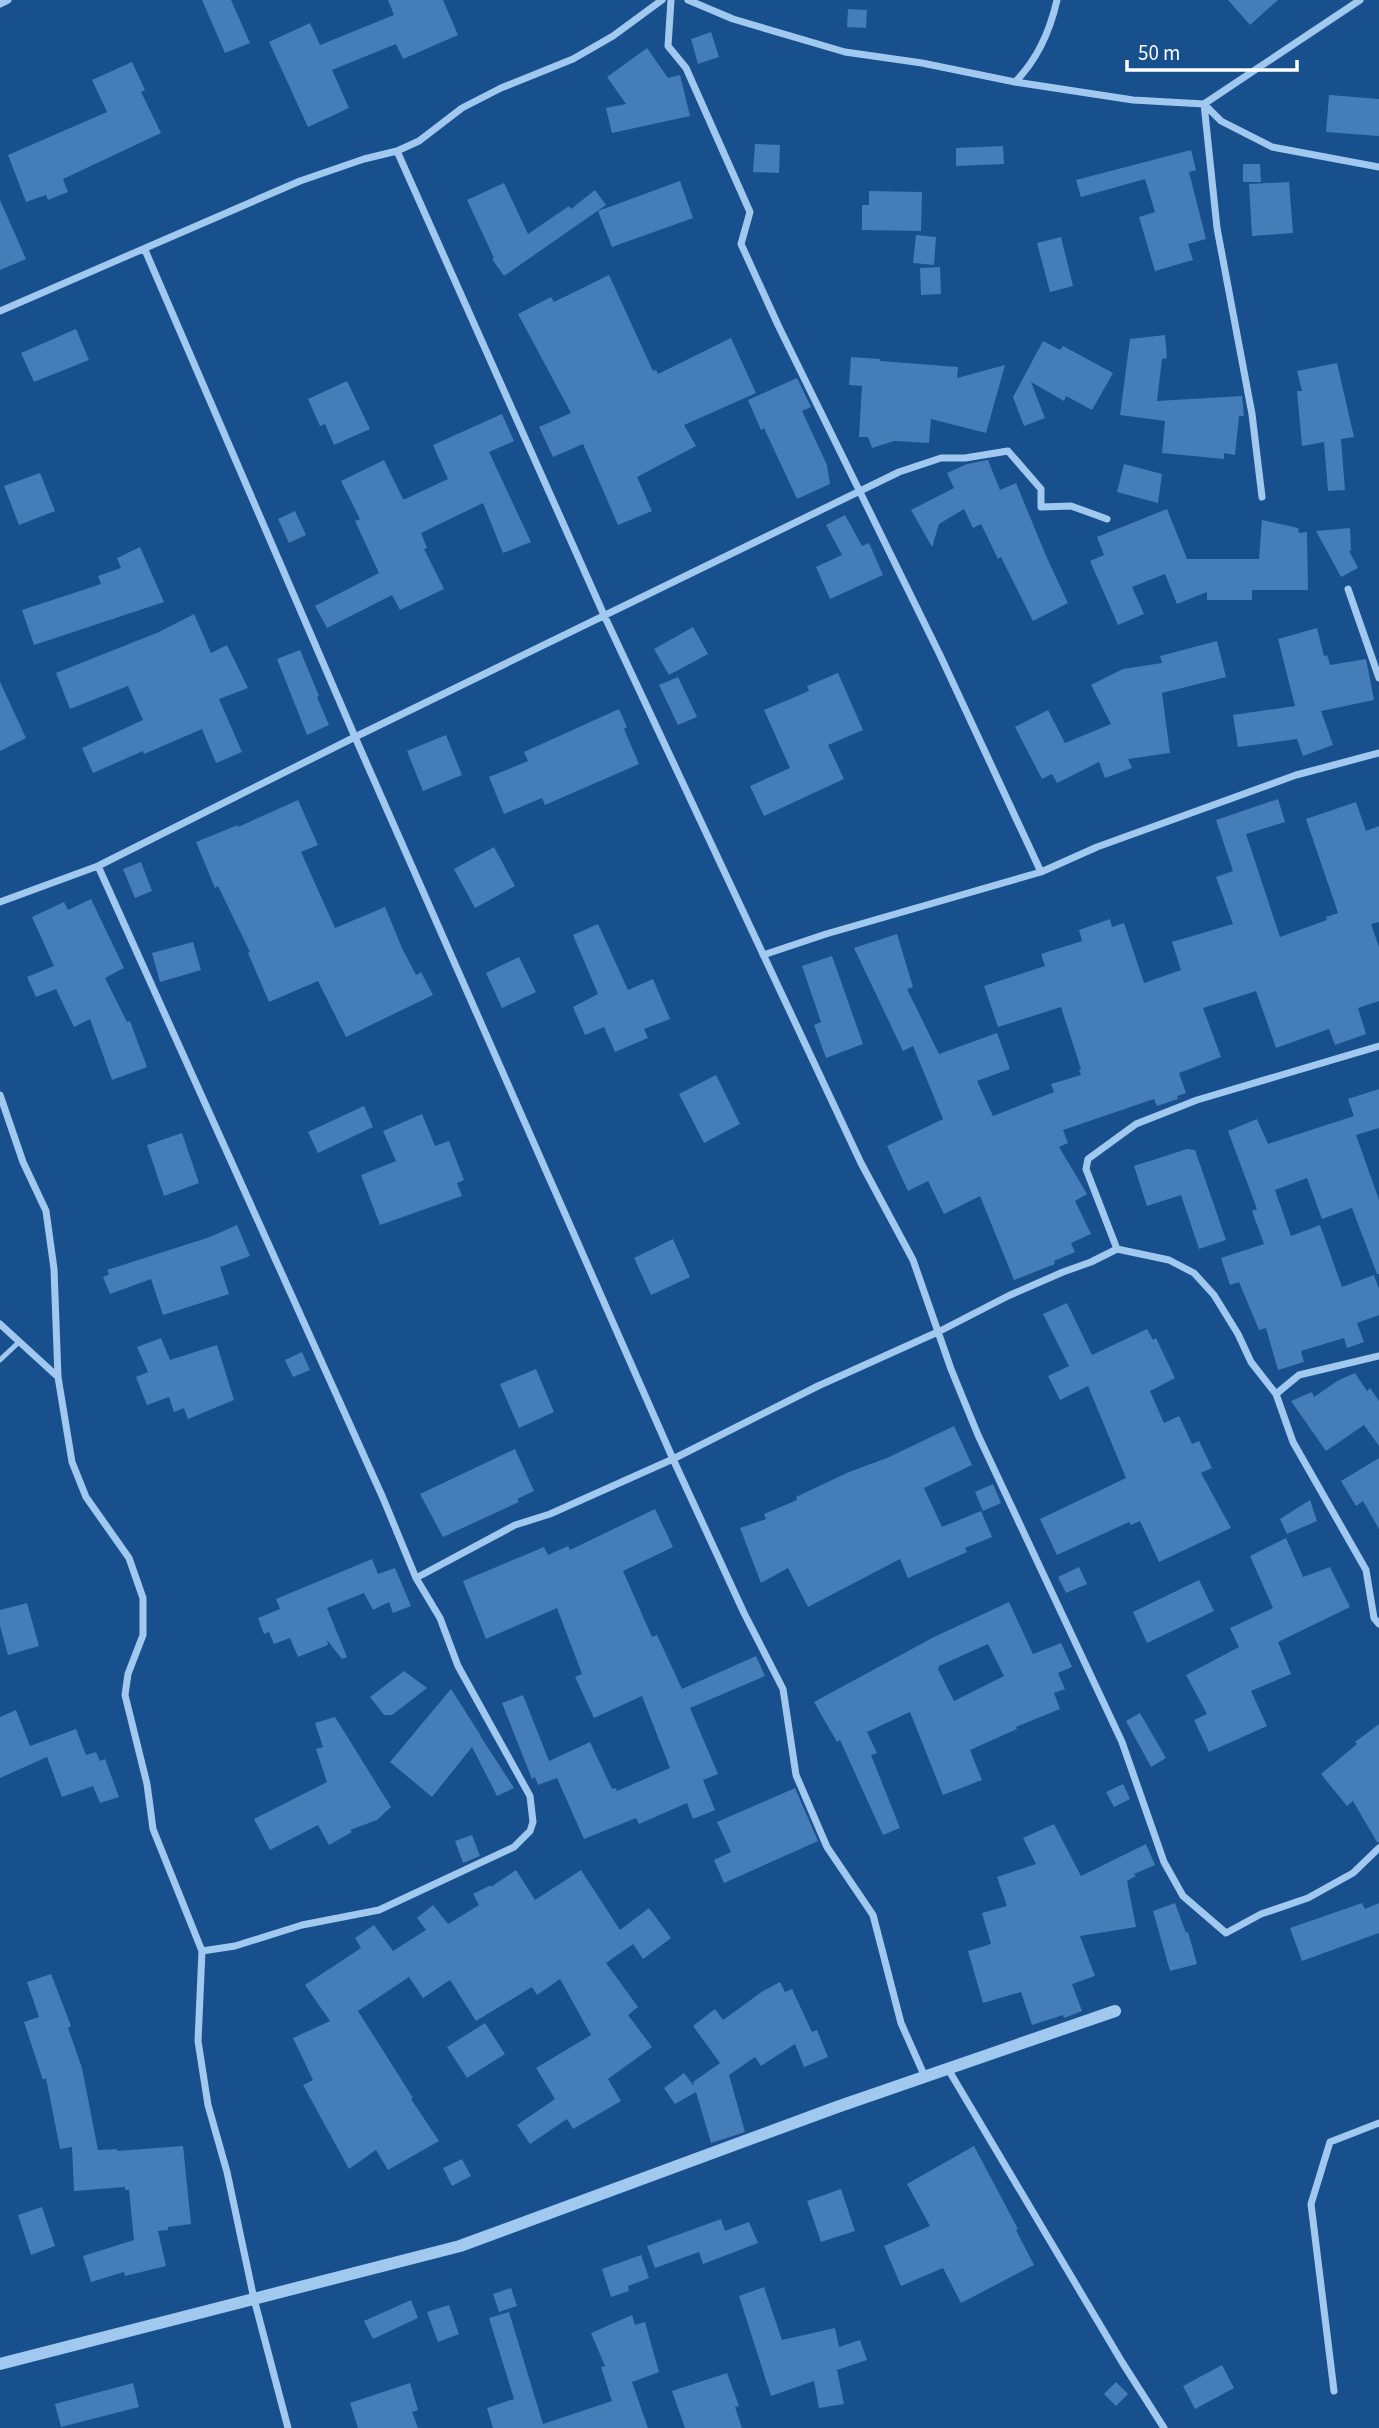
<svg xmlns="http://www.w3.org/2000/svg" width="1379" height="2428" viewBox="0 0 1379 2428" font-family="'Source Sans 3',sans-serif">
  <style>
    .building { fill: #447db7; fill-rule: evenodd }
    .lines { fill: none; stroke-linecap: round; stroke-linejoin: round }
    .service { stroke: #a1c8ef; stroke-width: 5 }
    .minor { stroke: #a1c8ef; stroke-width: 7 }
    .tertiary { stroke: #a1c8ef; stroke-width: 12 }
  </style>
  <rect width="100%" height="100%" fill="#17508d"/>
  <path class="building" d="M202 0H231L250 43 225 53Z
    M388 0H443L458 35 403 59 396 44 332 70 349 108 308 127 269 42 310 23 320 45 394 15Z
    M1228 0H1278L1250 25Z
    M848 9 867 10 866 28 847 27Z
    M711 32 719 57 698 64 691 39Z
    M647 48 668 78 680 75 690 116 612 133 606 108 626 104 607 77Z
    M132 62 145 90 141 92 161 133 63 179 68 192 48 200 46 195 26 202 8 155 107 112 92 80Z
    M1329 95 1379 99V136L1326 132Z
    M755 144 780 145 779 173 753 172Z
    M1003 146 1004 164 956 166V148Z
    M1191 150 1196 170 1189 172 1206 239 1188 244 1193 260 1155 271 1139 217 1155 212 1145 179 1081 197 1076 180Z
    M1243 164H1260L1261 182H1243Z
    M680 181 693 218 612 247 598 211Z
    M1289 182 1293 233 1252 236 1249 184Z
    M504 183 528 234 569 206 571 209 595 190 606 205 504 276 492 259 494 258 467 200Z
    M869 191 922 192 921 231 862 230V205H869Z
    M0 200 26 259 0 270Z
    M916 235 936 237 934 265 913 263Z
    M1061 237 1073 286 1050 292 1037 243Z
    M940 267 941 294 921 295 920 268Z
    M609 275 653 371 656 370 658 374 731 338 756 393 684 425 696 446 637 477 652 511 618 525 583 444 553 457 539 427 571 413 518 314 551 297 554 302Z
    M76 329 89 360 34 382 21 353Z
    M1165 335 1167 358 1162 359 1157 401 1242 396 1244 416H1239L1235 455 1224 453V459L1162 453 1165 421 1120 415 1130 339Z
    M1043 341 1060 350 1063 346 1113 373 1092 410 1066 396 1064 401 1031 382 1045 418 1024 426 1013 397Z
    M851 357 880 359V361L958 367 957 378 1005 365 986 433 931 419 929 443 894 441 872 448 868 437H859L862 386 849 385Z
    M1337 363 1354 437 1341 439 1345 490 1328 491 1324 442 1302 446 1297 391H1302L1297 371Z
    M797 378 811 407 802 411 827 465 830 484 797 499 764 428 761 430 748 400Z
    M347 381 370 429 334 445 325 424 320 426 308 399Z
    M502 414 514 441 489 452 531 542 503 553 483 503 421 533 427 548 424 549 444 589 400 610 392 595 327 628 315 606 379 573 355 521 360 519 341 481 384 460 403 499H405L448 479 433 445Z
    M988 460 1000 490 1016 483 1047 558 1068 603 1033 621 1001 557 998 559 981 524 973 528 964 509 939 524 932 547 911 510 954 488 947 473 967 464Z
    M1124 464 1162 474 1158 503 1117 492Z
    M40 473 55 511 19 525 4 486Z
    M1167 509 1187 559H1259L1262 520 1298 528 1299 533 1307 532 1308 590H1252V600H1207V592L1177 604 1165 574 1132 587 1144 614 1118 625 1090 561 1104 555 1097 537Z
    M295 511 306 535 289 543 278 519Z
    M845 515 862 546 869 543 883 575 830 599 816 567 842 555 826 525Z
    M1350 528 1351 550 1349 551 1358 568 1341 577 1316 531Z
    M140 547 164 602 34 645 22 610 101 584 98 576 121 568 117 558Z
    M194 614 211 653 227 645 248 688 219 699 242 752 216 763 202 729 144 754 143 751 93 773 82 748 143 720 128 686 70 709 56 673 159 632Z
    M693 627 708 654 669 675 654 649Z
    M1317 628 1324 656 1327 655 1330 665 1366 659 1374 700 1321 711 1333 745 1303 756 1297 739 1238 747 1233 715 1295 706 1278 639Z
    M1217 641 1226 677 1162 693 1170 753 1128 759 1132 768 1105 778 1099 762 1057 783 1052 774 1042 779 1015 727 1048 710 1065 743 1111 724 1091 685 1123 669 1162 663 1160 656Z
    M300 650 319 696 317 697 329 725 307 735 277 659Z
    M838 673 863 730 828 745 844 779 764 816 750 786 790 768 764 710 809 691 807 686Z
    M678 677 697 717 678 725 659 685Z
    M0 682 26 738 0 751Z
    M619 709 627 727 624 729 639 764 545 805 542 798 504 814 489 777 528 761 524 752Z
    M446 735 462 775 423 791 407 751Z
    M1278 799 1285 822 1246 834 1280 937 1327 920 1326 917 1338 913 1306 819 1356 802 1366 831 1379 826V922L1371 924 1379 947V1001L1358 1008 1366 1034 1335 1045 1329 1029 1276 1048 1256 991 1203 1008 1221 1057 1179 1073 1186 1093 1177 1096 1178 1099 1157 1106 1154 1099 1063 1130 1068 1143 1059 1147 1087 1194 1075 1201 1091 1234 1071 1243 1075 1252 1054 1261 1055 1264 1014 1280 980 1196 944 1214 928 1181 908 1191 887 1146 943 1119 913 1046 903 1051 854 948 897 934 913 987 907 989 939 1054 997 1033 1010 1069 977 1081 993 1116 1054 1092 1051 1084 1081 1075 1079 1070 1081 1069 1061 1007 998 1027 984 986 1045 966 1041 954 1082 941 1079 930 1110 919 1112 927 1124 923 1144 983 1181 970 1172 942 1233 924 1216 877 1233 871 1216 820Z
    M298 800 318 845 301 852 335 928 385 907 402 948 416 975 421 972 433 995 346 1037 318 981 269 1002 248 953 250 952 218 886 215 888 196 842 238 825V827Z
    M494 847 515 886 475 908 454 869Z
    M141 862 152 891 135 898 123 869Z
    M91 899 124 968 105 978 127 1022 130 1021 147 1067 112 1080 90 1019 74 1027 56 989 36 997 27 977 54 966 32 917 64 902 68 910Z
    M598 924 628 990 653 979 670 1019 644 1029 648 1038 615 1052 604 1027 585 1035 573 1007 598 994 573 935Z
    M193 942 201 970 160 982 152 953Z
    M832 956 863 1044 826 1058 814 1025 821 1022 802 966Z
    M519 957 536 992 502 1008 486 973Z
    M716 1075 740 1124 704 1143 679 1094Z
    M1379 1089V1128L1356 1135 1379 1200V1274H1377L1352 1208 1322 1219 1307 1178 1275 1190 1291 1236 1320 1225 1342 1287 1374 1275 1379 1289V1315L1357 1323 1364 1342 1347 1348 1344 1338 1301 1351 1304 1362 1278 1370 1266 1328 1259 1330 1239 1282 1230 1285 1221 1258 1264 1244 1252 1211 1257 1209 1228 1131 1257 1119 1268 1144 1354 1116 1348 1099Z
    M364 1106 373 1127 318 1153 308 1132Z
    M422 1114 435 1146 449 1141 464 1180 457 1183 462 1196 380 1225 361 1175 396 1161 383 1131Z
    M182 1133 199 1183 164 1196 147 1145Z
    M1187 1149 1195 1150 1226 1240 1199 1249 1181 1195 1147 1206 1134 1166Z
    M237 1225 250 1256 220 1267 229 1294 163 1315 151 1279 110 1294 103 1277 109 1274 107 1270 210 1237Z
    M673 1239 690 1277 651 1295 634 1258Z
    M1067 1303 1092 1355 1147 1329 1153 1340 1156 1338 1175 1378 1150 1391 1164 1423 1179 1416 1192 1444 1199 1441 1212 1468 1201 1473 1231 1528 1159 1562 1140 1521 1131 1525 1129 1522 1057 1555 1040 1519 1126 1478 1088 1386 1060 1400 1048 1376 1069 1366 1043 1314Z
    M161 1338 170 1360 217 1345 234 1400 188 1419 184 1408 174 1412 169 1397 147 1405 136 1377 148 1372 137 1347Z
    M302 1352 310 1370 293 1377 285 1360Z
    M536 1369 554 1412 519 1428 500 1384Z
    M1355 1373 1367 1391 1370 1388 1379 1401V1446L1364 1425 1326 1451 1291 1401 1312 1392 1314 1397 1339 1380Z
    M954 1426 972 1465 924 1488 942 1527 981 1511 992 1537 965 1548 967 1552 908 1578 900 1559 808 1607 788 1568 761 1583 740 1528 766 1519 764 1514 797 1500 796 1497 849 1472 887 1458Z
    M515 1449 534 1491 517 1499 519 1502 443 1537 420 1494Z
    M1379 1458V1529L1363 1501 1356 1506 1341 1481Z
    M993 1484 1001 1503 983 1511 975 1492Z
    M1310 1500 1317 1521 1287 1534 1280 1519Z
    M655 1509 673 1547 623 1571 652 1637 657 1635 682 1689 756 1656 765 1676 690 1708 718 1774 703 1780 715 1810 693 1819 687 1803 639 1824 636 1818 584 1839 557 1778 538 1785 535 1777 532 1779 502 1703 523 1695 549 1761 590 1742 612 1789 616 1788 617 1791 670 1768 642 1696 594 1718 575 1677 582 1674 557 1608 486 1639 463 1581 544 1547 548 1555 568 1546 570 1550Z
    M1286 1538 1303 1577 1330 1567 1350 1607 1278 1642 1291 1674 1251 1691 1267 1726 1209 1752 1194 1720 1207 1714 1186 1675 1239 1647 1230 1628 1273 1608 1250 1556Z
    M372 1559 378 1574 395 1568 411 1606 393 1613 389 1602 373 1610 364 1593 327 1608 347 1657 342 1659 327 1640 328 1645 298 1657 290 1638 274 1644 269 1632 264 1634 258 1618 280 1609 276 1599Z
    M1079 1567 1087 1584 1066 1593 1058 1577Z
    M1199 1580 1214 1611 1147 1643 1133 1612Z
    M1009 1602 1033 1654 1061 1643 1072 1667 1058 1673 1065 1689 1054 1693 1060 1709 1016 1727 1017 1729 970 1750 982 1780 943 1795 910 1712 867 1732 877 1753 871 1755 900 1828 883 1835 840 1740 837 1742 814 1702 934 1637ZM988 1644 1004 1676 954 1701 938 1669 939 1666Z
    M27 1603 39 1646 8 1655 0 1626V1610Z
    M404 1671 427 1688 392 1715H384L370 1697Z
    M451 1689 481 1736 480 1738 481 1737 514 1788 497 1796 472 1747 432 1797 390 1762Z
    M16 1710 30 1746 76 1729 86 1755 96 1752 100 1761 105 1759 119 1797 100 1803 93 1786 62 1797 47 1757 0 1778V1717Z
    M1140 1713 1166 1758 1151 1767 1126 1721Z
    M335 1717 391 1807 377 1820 350 1830 352 1832 329 1845 318 1825 270 1850 254 1819 327 1782 316 1749 323 1747 315 1723Z
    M1379 1724V1842H1377L1353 1801 1347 1806 1321 1774 1357 1744 1355 1742Z
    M1123 1784 1130 1799 1114 1807 1106 1792Z
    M795 1788 818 1841 724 1883 714 1860 731 1852 717 1822Z
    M1054 1824 1081 1876 1146 1844 1155 1865 1134 1874 1136 1876 1127 1881 1136 1927 1080 1936 1095 1976 1072 1984 1082 2011 1064 2018 1063 2015 1032 2025 1021 1992 983 2003 968 1951 991 1944 982 1913 1007 1906 997 1877 1036 1864 1023 1838Z
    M472 1835 480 1856 463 1863 455 1841Z
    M516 1870 535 1900 581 1870 620 1930 649 1908 671 1938 643 1959 633 1944 606 1963 638 2007 628 2015 652 2047 608 2079 621 2101 573 2129 567 2119 530 2144 517 2125 555 2099 536 2068 591 2035 560 1979 537 1995 532 1987 476 2021 450 1980 423 1998 409 1977 358 2011 413 2098 411 2099 439 2141 388 2170 376 2150 349 2169 303 2085 313 2080 293 2038 330 2021 305 1985 361 1948 355 1938 374 1925 393 1951 426 1930 417 1918 433 1905 448 1924 479 1905 473 1894 491 1885V1887Z
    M1175 1903 1186 1933 1188 1932 1197 1964 1170 1971 1153 1911Z
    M1362 1903 1365 1909 1379 1903V1933L1302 1961 1290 1928Z
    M51 1974 71 2026 68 2028 82 2068 98 2150 117 2149V2151L183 2146 191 2224 168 2227V2230L158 2231 166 2266 125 2276 124 2272 91 2282 83 2256 134 2240 129 2190H125V2187L74 2191 72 2147 60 2149 46 2078 43 2080 24 2022 39 2017 27 1982Z
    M780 1982 785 1992 792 1989 812 2032 817 2030 828 2057 804 2067 795 2044 761 2066 755 2057 729 2075 745 2132 711 2143 696 2092 675 2104 664 2088 684 2073 694 2086 693 2082 720 2063 693 2026 715 2009 723 2020 763 1991Z
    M485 2023 505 2054 467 2078 447 2047Z
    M974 2146 1018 2229 1016 2230 1034 2265 961 2303 943 2268 901 2286 884 2246 930 2226 907 2184Z
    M462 2159 471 2176 452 2186 443 2168Z
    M841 2189 855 2231 821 2242 807 2201Z
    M42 2207 55 2246 31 2255 18 2215Z
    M721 2219 725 2231 749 2222 758 2243 703 2264 699 2252 655 2268 647 2246Z
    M641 2255 649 2278 628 2286 629 2291 611 2297 602 2269Z
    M764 2287 782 2340 835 2328 839 2347 860 2340 867 2360 837 2370 844 2404 819 2408 814 2381 771 2396 739 2296Z
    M511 2288 517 2306 499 2312 493 2294Z
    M411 2300 418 2318 373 2339 364 2321Z
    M449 2305 459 2334 438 2342 427 2312Z
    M509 2312 543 2424 612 2401 601 2367 605 2366 591 2333 632 2315 635 2325 645 2322 659 2372 632 2382 648 2428H493L487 2408 514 2399 489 2318Z
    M1222 2365 1234 2388 1195 2409 1183 2386Z
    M727 2373 739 2406 735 2407 742 2428H685L672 2391Z
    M1116 2382 1128 2394 1116 2406 1104 2394Z
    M133 2383 139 2407 61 2427 55 2404Z
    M410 2383 418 2410 412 2412 418 2428H358L350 2403Z"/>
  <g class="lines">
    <path class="service" d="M0 1360 19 1342"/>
    <path class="minor" d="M671 0 668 46 686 68 750 212 741 244 778 325 940 655 1041 872
      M688 0 733 19 845 52 922 63 1015 82 1133 100 1204 104 1360 0
      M0 4 8 0
      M1015 82C1038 59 1050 31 1057 0
      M1204 104 1217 228 1252 414 1262 497
      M1205 105 1221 121 1272 147 1379 167
      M397 151 604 615 861 1163 913 1260 951 1369 978 1435 1122 1742 1164 1862 1183 1896 1226 1933 1261 1914 1308 1898 1353 1873 1379 1848
      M145 250 355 737 673 1459 744 1613 783 1689 796 1775 827 1847 873 1915 901 2023 925 2077
      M0 311 300 181 364 159 397 151 419 141 462 108 501 88 573 59 613 36 662 0
      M1348 589 1379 678
      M98 866 383 1498 416 1578 440 1618 458 1666 530 1796 533 1822 530 1831 514 1847 379 1910 302 1925 235 1946 202 1951
      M0 902 98 866 355 737 899 472 941 458H965L1008 451 1041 489V507L1071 506 1107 519
      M763 955 826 934 1041 872 1097 847 1296 775 1379 753
      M0 1095 23 1162 46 1211 54 1269 58 1377 72 1462 86 1497 129 1558 143 1598V1635L128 1674 125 1695 147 1784 153 1829 202 1951 198 2041 208 2105 227 2172 254 2299 288 2428
      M1117 1249 1086 1169 1088 1159 1136 1124 1197 1100 1379 1046
      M0 1324 58 1377
      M1276 1394 1299 1375 1379 1356
      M416 1578 515 1525 550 1514 673 1459 818 1386 940 1331 1008 1296 1063 1272 1091 1262 1117 1249 1169 1260 1194 1273 1214 1295 1238 1334 1251 1362 1276 1394 1293 1442 1366 1570 1374 1618 1379 1624
      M948 2069 1122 2362 1164 2428
      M1334 2391 1311 2204 1330 2142 1379 2123"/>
    <path class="tertiary" d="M0 2364 460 2246 837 2107 1115 2011"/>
  </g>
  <path d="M1127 60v10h170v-10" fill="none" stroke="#ffffff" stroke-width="3.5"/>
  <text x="1138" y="60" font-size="21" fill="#ffffff" stroke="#17508d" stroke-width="5" paint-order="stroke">50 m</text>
</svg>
